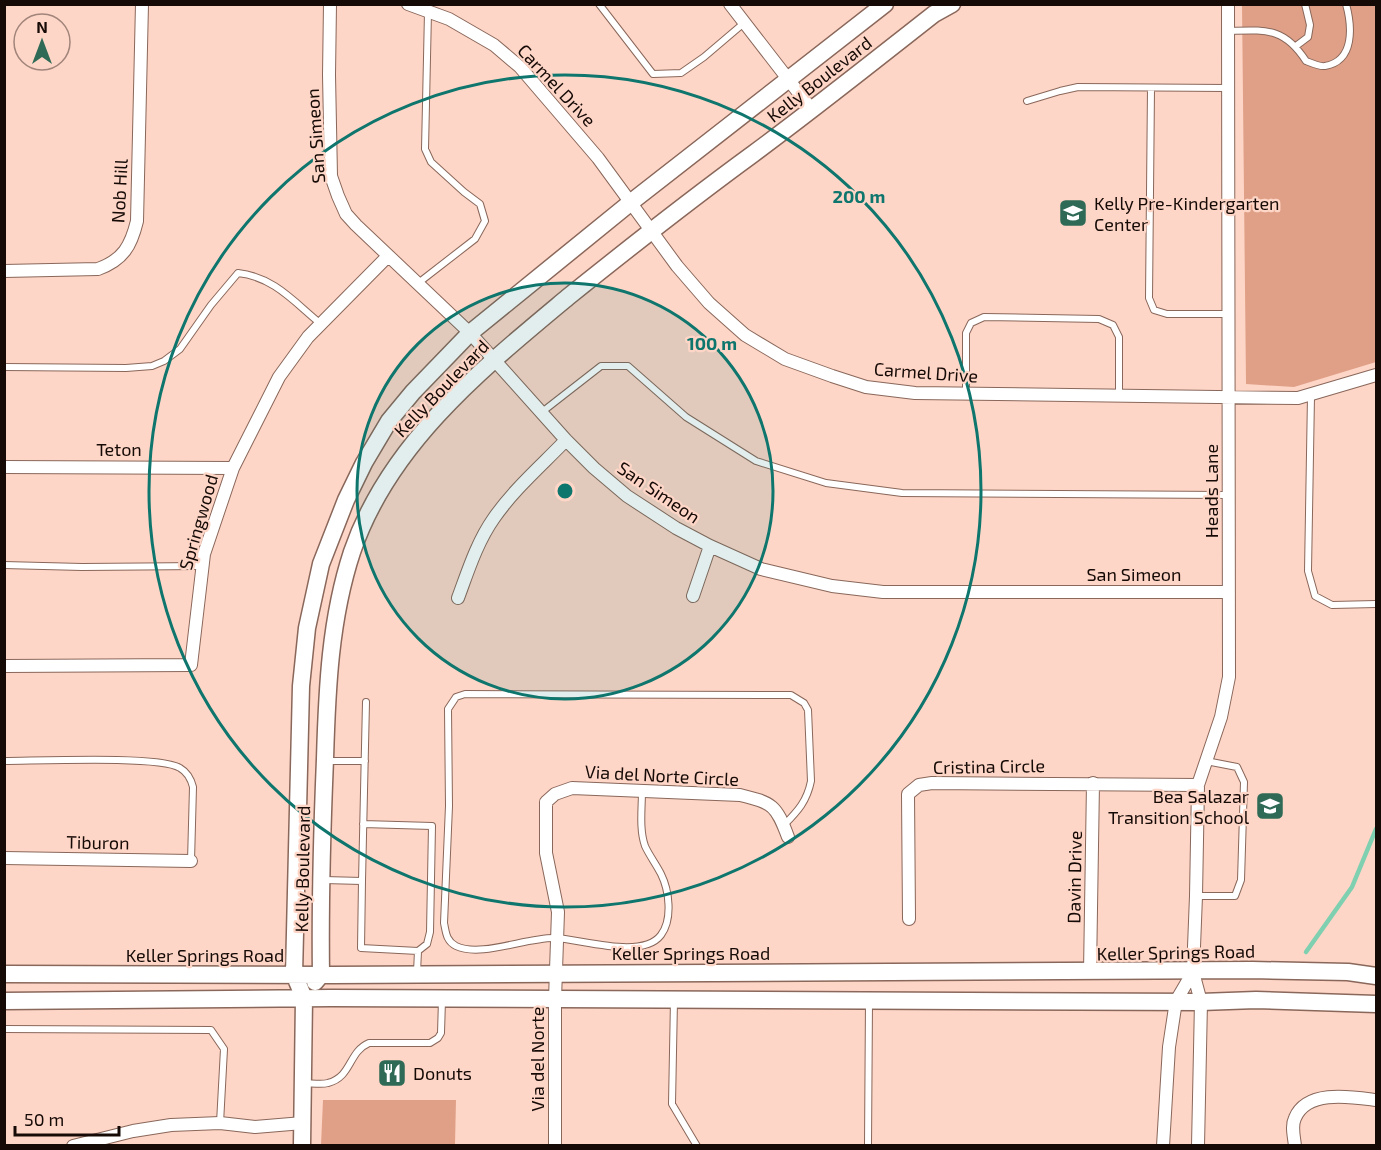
<svg xmlns="http://www.w3.org/2000/svg" width="1381" height="1150" viewBox="0 0 1381 1150" font-family="'Exo 2',sans-serif">
  <style>
    .green { fill: #e0a087 }
    .lines { fill: none; stroke-linecap: round; stroke-linejoin: round }
    .stream { stroke: #7fd0b0; stroke-width: 4.5 }
    .lane-casing { stroke: #89675a; stroke-width: 8 }
    .street-casing { stroke: #89675a; stroke-width: 14 }
    .secondary-casing { stroke: #89675a; stroke-width: 19 }
    .lane { stroke: #fff; stroke-width: 6 }
    .street { stroke: #fff; stroke-width: 12 }
    .secondary { stroke: #fff; stroke-width: 16 }
    .ring { fill: none; stroke: #0f766e; stroke-width: 3 }
    .labels { text-anchor: middle; dominant-baseline: central; stroke-width: 4.5; stroke-linejoin: round; paint-order: stroke }
    .street-label { font-size: 18px; fill: #160a06; stroke: #fed6c7 }
    .poi-label { font-size: 18px; fill: #160a06; stroke: #fed6c7; text-anchor: start }
    .centre { fill: #0f766e; stroke: #fed6c7; stroke-width: 3 }
    .ring-label { font-size: 18px; text-anchor: middle; font-weight: bold; fill: #0f766e; stroke: #fed6c7; stroke-width: 4.5; stroke-linejoin: round; paint-order: stroke }
  </style>
  <rect width="100%" height="100%" fill="#fed6c7"/>
  <path class="green" d="M1242 5H1376V362L1294 387 1246 384Z
    M323 1100H456L455 1145H321Z"/>
  <g class="lines">
    <path class="stream" d="M1306 952 1352 887 1376 829"/>
    <g class="lane-casing">
      <path id="lane" d="M599 4 653 74 681 73 704 57 744 23
        M1228 31C1266 30 1284 27 1306 61 1311 63 1320 67 1325 66 1355 61 1352 26 1346 4
        M1296 46 1308 37 1310 25 1305 4
        M1151 88 1149 298 1154 310 1167 314H1229
        M1027 101 1060 91 1078 87 1228 88
        M417 284 475 239 485 221 480 204 464 192 431 162 425 149 428 12
        M4 367 126 368 152 366 164 361 180 349 211 305 238 273C274 277 294 302 321 324
        M966 394V333L971 323 984 317 1099 319 1113 325 1119 337V395
        M1311 396 1308 571 1315 596 1332 605 1376 604
        M542 412 601 366H628L686 417 756 461 826 483 902 493 1228 495
        M4 565 82 567 202 566
        M4 761C35 761 161 755 180 768 187 772 191 779 193 787L191 861
        M325 761H365
        M642 791C642 808 639 829 645 846 649 855 656 864 661 874 669 890 673 919 661 935 642 960 581 939 555 938 527 937 481 958 456 946 446 941 446 932 444 923L449 806 448 709 456 697 465 694 791 695 804 703 808 710 811 781C807 801 798 811 784 825
        M324 880 362 881 366 702
        M362 881 361 948 418 951 427 944 430 932 432 826 363 824
        M1196 896H1235L1241 880 1244 782 1237 767 1206 761
        M417 972 418 951
        M674 1000 672 1104 697 1146
        M4 1029 211 1030 224 1049 220 1123
        M304 1083C311 1083 321 1085 328 1083 352 1077 348 1052 369 1043H430L438 1038 441 1033 442 1000
        M868 1146 869 1001"/>
    </g>
    <g class="street-casing">
      <path id="street" d="M330 4 329 75 331 176 338 196 346 214 356 225 470 333 566 440 594 468 627 496 676 528 710 546 761 569 832 586 883 592H1229
        M408 4 449 19 494 45 520 67 598 158 677 266 709 303 745 335 785 359 832 376 866 387 915 393 1298 398 1376 375
        M730 4 812 110
        M4 271 98 269C123 260 131 246 137 221L142 4
        M4 467 233 468
        M693 596 710 546
        M458 598C468 571 477 542 494 518 514 489 542 465 566 440
        M4 666 191 665 204 554 233 468 279 377 308 337 388 256
        M4 858 191 861
        M909 919 908 794 919 785 932 783 1198 785
        M1090 972 1093 783
        M73 1146 133 1131 171 1125 220 1123 255 1127 303 1123
        M555 1146V999L558 912 546 853V802L555 794 572 788 740 795C773 803 776 805 788 837
        M1163 1146 1169 1047 1176 1001 1193 972
        M1198 1146 1201 1002 1193 972 1196 896 1198 785 1221 717 1229 677 1228 4
        M1295 1146C1294 1136 1291 1126 1295 1118 1307 1089 1352 1097 1376 1100"/>
    </g>
    <g class="secondary-casing">
      <path id="secondary" d="M4 974 332 975 1252 970 1348 972 1376 976
        M315 982 321 975C320 903 322 831 325 759 327 689 330 619 352 552 389 443 483 368 568 297 629 248 690 200 753 154 814 109 874 61 934 14L952 4
        M4 1001 331 998 1201 1002 1256 1000 1376 1004
        M302 1146 304 998 294 974 301 686 307 628 321 564 346 500 364 463 389 421 413 392 470 333 630 203 885 4"/>
    </g>
    <use href="#lane" class="lane"/>
    <use href="#street" class="street"/>
    <use href="#secondary" class="secondary"/>
  </g>
  <circle cx="565" cy="491" r="208" fill="#0f766e" fill-opacity=".12"/>
  <g class="ring">
    <circle cx="565" cy="491" r="208"/>
    <circle cx="565" cy="491" r="416"/>
  </g>
  <defs>
    <g id="school-square" transform="scale(1.5)"><rect x="-9" y="-9" width="18" height="18" rx="4" fill="#2e6a55" stroke="#fed6c7"/><path d="M0-5L7-2L0 1L-7-2ZM-4 1L0 2.5L4 1V4Q0 6-4 4Z" fill="#fff"/></g>
    <g id="restaurant-square" transform="scale(1.5)"><rect x="-9" y="-9" width="18" height="18" rx="4" fill="#2e6a55" stroke="#fed6c7"/><path d="M-5-6h1v4h1v-4h1v4h1v-4h1v5L-1.5 .5V6h-2V.5L-5-1ZM5-6V6H3V1.5H1.5Q1.5-4 5-6Z" fill="#fff"/></g>
  </defs>
  <g fill-rule="evenodd">
    <use href="#school-square" x="1073" y="213"/>
    <use href="#school-square" x="1270" y="806"/>
    <use href="#restaurant-square" x="392" y="1073"/>
  </g>
  <g class="labels">
    <g class="street-label">
      <text transform="translate(819 79) rotate(-38)">Kelly Boulevard</text>
      <text transform="translate(557 85) rotate(47)">Carmel Drive</text>
      <text transform="translate(315 136) rotate(-94)">San Simeon</text>
      <text transform="translate(119 191) rotate(-87)">Nob Hill</text>
      <text transform="translate(926 372) rotate(4)">Carmel Drive</text>
      <text transform="translate(441 388) rotate(-46)">Kelly Boulevard</text>
      <text x="119" y="449">Teton</text>
      <text transform="translate(1211 491) rotate(-90)">Heads Lane</text>
      <text transform="translate(659 492) rotate(34)">San Simeon</text>
      <text transform="translate(198 522) rotate(-74)">Springwood</text>
      <text x="1134" y="574">San Simeon</text>
      <text transform="translate(989 766) rotate(-1)">Cristina Circle</text>
      <text transform="translate(662 775) rotate(3)">Via del Norte Circle</text>
      <text transform="translate(98 842) rotate(1)">Tiburon</text>
      <text transform="translate(302 869) rotate(-89)">Kelly Boulevard</text>
      <text transform="translate(1074 877) rotate(-89)">Davin Drive</text>
      <text transform="translate(1176 952) rotate(-1)">Keller Springs Road</text>
      <text x="691" y="953">Keller Springs Road</text>
      <text x="205" y="955">Keller Springs Road</text>
      <text transform="translate(537 1059) rotate(-90)">Via del Norte</text>
    </g>
    <g class="poi-label">
      <text x="1094" y="203">Kelly Pre-Kindergarten<tspan x="1094" dy="21">Center</tspan></text>
      <text x="1249" y="796" text-anchor="end">Bea Salazar<tspan x="1249" dy="21">Transition School</tspan></text>
      <text x="413" y="1073">Donuts</text>
    </g>
  </g>
  <circle cx="565" cy="491" r="9" class="centre"/>
  <g class="ring-label">
    <text x="859" y="203">200 m</text>
    <text x="712" y="350">100 m</text>
  </g>
  <rect width="1381" height="1150" fill="none" stroke="#160a06" stroke-width="12"/>
  <g transform="translate(42 42)"><circle r="28" fill="#fed6c7" stroke="#a1847a" stroke-width="1.5"/>
  <path d="M0-4.5L10 22L0 15L-10 22Z" fill="#2e6a55"/>
  <text y="-9" font-size="16" font-weight="bold" text-anchor="middle" fill="#160a06">N</text>
  </g>
  <path d="M15 1126v9h104v-9" fill="none" stroke="#160a06" stroke-width="3"/>
  <text x="24" y="1126" font-size="18" fill="#160a06" stroke="#fed6c7" stroke-width="4.5" paint-order="stroke">50 m</text>
</svg>
